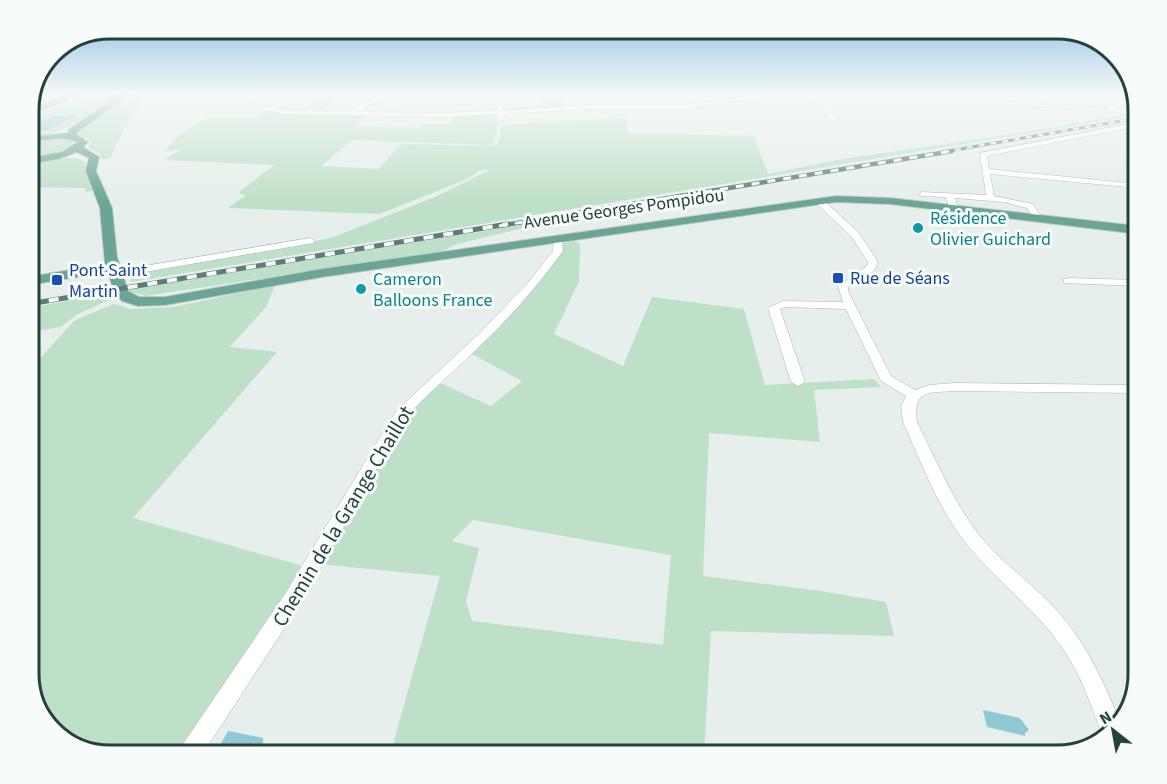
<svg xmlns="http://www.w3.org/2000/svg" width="1167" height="784" viewBox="0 0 1167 784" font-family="'Source Sans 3',sans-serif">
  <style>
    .green { fill: #bfe0c8; fill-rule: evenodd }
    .water { fill: #8ec9d4 }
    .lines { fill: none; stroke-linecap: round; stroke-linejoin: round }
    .minor-casing { stroke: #a8b8b2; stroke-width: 1 }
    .major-casing { stroke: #c2cac8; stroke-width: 2 }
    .minor { fill: #fff; fill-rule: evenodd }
    .major { fill: #6aa596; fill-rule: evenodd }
    .rail-far2-casing { stroke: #5f7d75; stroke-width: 3 }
    .rail-far1-casing { stroke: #5f7d75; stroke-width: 4.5 }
    .rail-casing { stroke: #5f7d75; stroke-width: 5 }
    .rail-far2 { stroke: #f7fbf9; stroke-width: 2; stroke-dasharray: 6; stroke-linecap: butt }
    .rail-far1 { stroke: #f7fbf9; stroke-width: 3; stroke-dasharray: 8; stroke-linecap: butt }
    .rail { stroke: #f7fbf9; stroke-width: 4; stroke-dasharray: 10; stroke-linecap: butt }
    .culture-dot { fill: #0f9aa8; stroke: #f7fbf9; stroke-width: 2 }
    .transit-dot { fill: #1a4fb4; stroke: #f7fbf9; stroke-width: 2 }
    .labels { text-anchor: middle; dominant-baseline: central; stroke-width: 6; stroke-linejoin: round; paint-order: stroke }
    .far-street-label { font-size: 18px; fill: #24423a; stroke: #f7fbf9 }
    .far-culture-label { font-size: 18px; fill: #0d838f; stroke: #f7fbf9; text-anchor: start }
    .far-transit-label { font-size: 18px; fill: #164399; stroke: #f7fbf9; text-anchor: start }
    .street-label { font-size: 21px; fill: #24423a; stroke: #f7fbf9 }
    .rim { fill: none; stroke: #24423a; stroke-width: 3 }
  </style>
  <rect width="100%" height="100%" fill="#e6efeb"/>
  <path class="green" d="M92 93H122C95 112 62 136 29 138V133L43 132 78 116H54L29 127V118Z
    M134 93H145L115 146 111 158 100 159 101 155 88 148 92 141 80 136 78 130Z
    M326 93H339L323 111 369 114 355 126 419 128 422 124H449L455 116 487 115 499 118 493 145 352 140 321 166 379 169 401 144 497 146 503 125 627 118V133L754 136 768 174 842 159 1026 132 1127 114 1133 116 131 282 130 273 331 238 435 197 490 170H481L465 180 379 214 228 208 246 195 238 193 274 165 164 160 182 149 164 151 179 135 206 118H252L267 110 299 112Z
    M539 93H558L566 107 508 109 544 105Z
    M59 138 71 140 75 143 61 152 29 159V141Z
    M61 158H77L85 162 92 191 86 192 84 188 29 187V165Z
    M570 217 457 244 443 251 146 296 131 292 130 289Z
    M574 241 580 244 579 281 554 334 623 366 652 297 744 309 765 385 874 379 881 387 814 390 820 442 709 433 703 576 814 590 886 602 894 636 711 631 704 755H390L440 576 318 564 405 418 440 383 491 406 522 381 472 354C504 319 543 285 564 243ZM473 520 671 555 663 645 472 621 466 601 479 548 452 541Z
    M275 285 266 307 230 347 277 352 133 518 306 567 181 755C133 755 70 763 40 715 34 706 32 690 29 679V370L75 320 114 304 131 309 174 307Z
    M108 293 109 300 76 315 61 327 29 332V308Z"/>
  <path class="water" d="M79 115 49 130 29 133V127L54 116Z
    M983 710 1020 718 1029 730 1025 733V736L987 727Z
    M228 731 263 738V748L254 755 218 749Z"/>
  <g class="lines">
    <g class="minor-casing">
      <path id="minor" d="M43 93H50L51 94 45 100 42 98Z
        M383 93H391L359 112 445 113 497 110 496 93H502L503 110 590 105H684L775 93H793L684 109H590L504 114V119L501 121 498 119V114L445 117 284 114 234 103 237 101 284 110 351 111 364 102Z
        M806 93H812L837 119V121H833Z
        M859 93H890L1107 109 1110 106 1138 114V118L1117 112Z
        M1045 93H1090L1073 98Z
        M1094 93H1112L1130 97 1127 99Z
        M1138 122V126L987 156 989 169 1138 184V188L990 174 994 196 1033 204 1043 220 1042 222H1036L1027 208 1003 202 955 198 958 209 954 212 950 209 946 197 922 196 918 194 922 192 986 195 980 153Z
        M816 199H822L858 232 878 262 874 271 848 287V291L891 376 915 390 929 385 955 383 1138 385V393L955 391C928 393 913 389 917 422 936 460 953 501 979 535 999 559 1026 580 1049 602 1083 637 1103 678 1120 723L1104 738C1092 710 1084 681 1067 655 1041 613 1000 584 969 547 939 511 922 464 903 422L901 406 906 396 881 381 846 309 785 307 780 309 805 382 798 386 791 382 768 308 783 301 843 302 838 286 866 267 868 262 851 236 816 203Z
        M554 237 562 239 563 251C540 282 515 312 487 339 460 366 432 389 406 417L299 606 202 755H178L181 747 285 594 396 411 480 333 527 284 553 251Z
        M310 238 315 241 313 243 115 277 110 274 115 271Z
        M1068 278 1138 280V286L1064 283V279Z"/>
    </g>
    <g class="major-casing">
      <path id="major" d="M73 93H85L29 115V110Z
        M123 93H132L77 132V135L88 142 83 147 99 157 96 171 112 208 117 257 128 291 139 297H165L322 269 836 196 890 198 1138 226V234L890 204 836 202 322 277 165 305 138 306 122 301 114 292 108 272 29 285V277L105 264 100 208 86 171 89 158 77 152 58 159 29 164V158L62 152 78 142C63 135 44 140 29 143V137L68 133 69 129Z"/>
    </g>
    <use href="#minor" class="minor"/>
    <use href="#major" class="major"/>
    <g class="rail-far2-casing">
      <path id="rail-far2" d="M943 152 1138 118"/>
    </g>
    <g class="rail-far1-casing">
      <path id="rail-far1" d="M499 226 952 151"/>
    </g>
    <g class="rail-casing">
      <path id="rail" d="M29 304 508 224"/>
    </g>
    <use href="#rail-far2" class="rail-far2"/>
    <use href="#rail-far1" class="rail-far1"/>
    <use href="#rail" class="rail"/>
  </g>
  <linearGradient id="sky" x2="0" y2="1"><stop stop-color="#84bce0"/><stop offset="0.46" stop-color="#f4f8f6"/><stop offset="1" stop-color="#f4f8f6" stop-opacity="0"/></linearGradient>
  <rect width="1167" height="203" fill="url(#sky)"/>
  <g class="culture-dot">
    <circle cx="918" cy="228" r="6"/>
    <circle cx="361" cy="289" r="6"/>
  </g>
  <g class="transit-dot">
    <rect x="832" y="272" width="12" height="12" rx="3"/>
    <rect x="51" y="274" width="12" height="12" rx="3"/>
  </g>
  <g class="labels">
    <g class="far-street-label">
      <text transform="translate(624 209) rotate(-8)">Avenue Georges Pompidou</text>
    </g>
    <g class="far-culture-label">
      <text x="930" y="218">Résidence<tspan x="930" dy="21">Olivier Guichard</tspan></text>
      <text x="373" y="279">Cameron<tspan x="373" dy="21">Balloons France</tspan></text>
    </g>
    <g class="far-transit-label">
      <text x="69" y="270">Pont Saint<tspan x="69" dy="21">Martin</tspan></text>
      <text x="850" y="278">Rue de Séans</text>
    </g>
    <g class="street-label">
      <text transform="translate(343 516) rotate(-59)">Chemin de la Grange Chaillot</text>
    </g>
  </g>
  <path d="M0 0H1167V784H0ZM110 39H1057A71 71 0 0 1 1128 110V674A71 71 0 0 1 1057 745H110A71 71 0 0 1 39 674V110A71 71 0 0 1 110 39Z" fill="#f7fbf9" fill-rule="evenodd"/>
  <path class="rim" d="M110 39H1057A71 71 0 0 1 1128 110V674A71 71 0 0 1 1057 745H110A71 71 0 0 1 39 674V110A71 71 0 0 1 110 39Z"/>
  <g transform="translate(1113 730) rotate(329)" stroke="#f7fbf9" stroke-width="4.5" paint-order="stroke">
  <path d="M0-4.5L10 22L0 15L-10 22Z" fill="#24423a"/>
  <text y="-9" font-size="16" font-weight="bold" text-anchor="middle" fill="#24423a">N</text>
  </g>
</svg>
